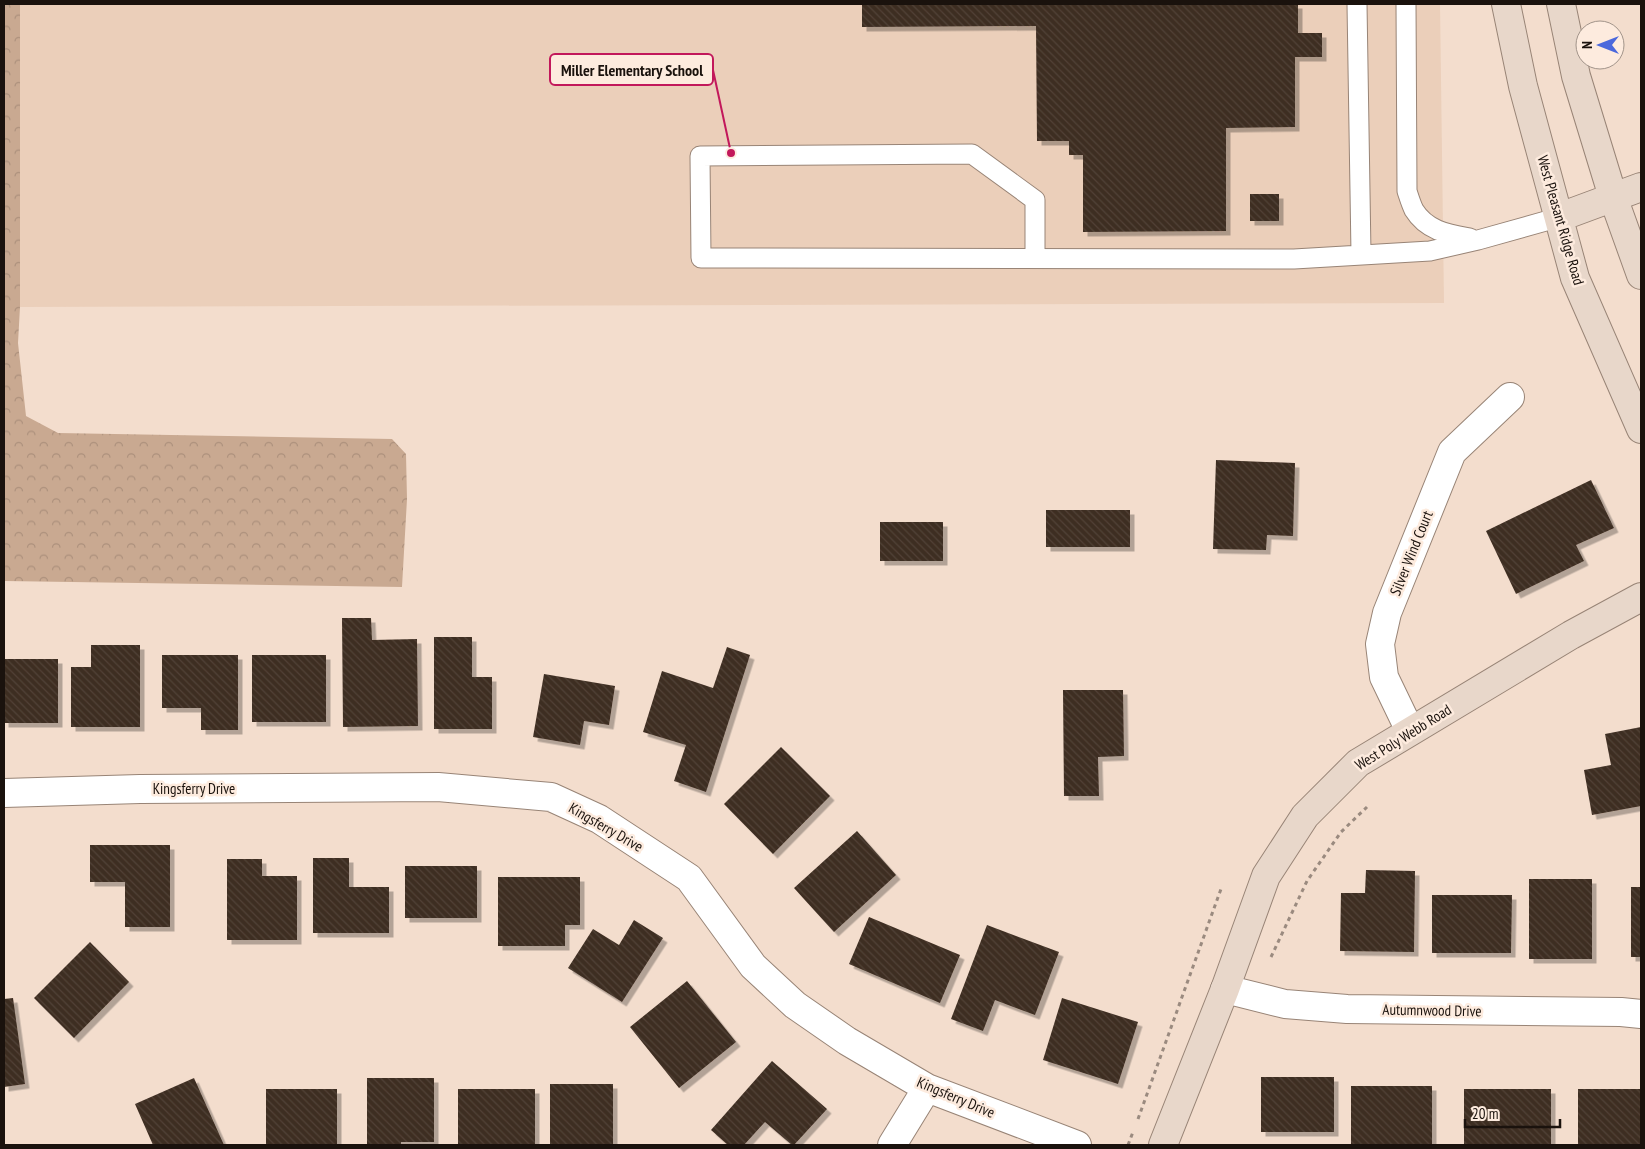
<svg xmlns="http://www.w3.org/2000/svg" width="1645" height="1149" viewBox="0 0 1645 1149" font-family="'PT Sans Narrow',sans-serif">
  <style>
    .built { fill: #ebcfba }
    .forest { fill: url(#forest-crowns) }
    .building { fill: url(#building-back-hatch); filter: url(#shadow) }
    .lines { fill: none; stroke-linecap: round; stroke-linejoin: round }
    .lane-casing { stroke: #988476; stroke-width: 21 }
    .street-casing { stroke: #988476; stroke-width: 30 }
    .secondary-casing { stroke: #988476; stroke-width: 30 }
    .path { stroke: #9a8a7f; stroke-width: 3; stroke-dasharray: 4 4; stroke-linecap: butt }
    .lane { stroke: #fff; stroke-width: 19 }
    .street { stroke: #fff; stroke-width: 28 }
    .secondary { stroke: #e8d7ca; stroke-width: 28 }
    .labels { text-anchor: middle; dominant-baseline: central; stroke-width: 5; stroke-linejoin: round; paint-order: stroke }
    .street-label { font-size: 15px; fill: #1a120d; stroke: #fdebde }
    .leader { fill: none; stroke: #c2185b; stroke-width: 2 }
    .callout-dot { fill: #c2185b; stroke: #fdebde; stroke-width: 2 }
    .callout { fill: #fdebde; stroke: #c2185b; stroke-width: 2 }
    .callout-label { font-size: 16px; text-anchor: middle; font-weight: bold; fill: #1a120d }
  </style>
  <defs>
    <pattern id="forest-crowns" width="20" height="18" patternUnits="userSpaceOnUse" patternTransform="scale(1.25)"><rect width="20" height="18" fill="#c9a991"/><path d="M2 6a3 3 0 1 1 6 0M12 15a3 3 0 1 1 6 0" fill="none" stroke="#ac907c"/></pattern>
    <pattern id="building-back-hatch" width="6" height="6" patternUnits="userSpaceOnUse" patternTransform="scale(1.25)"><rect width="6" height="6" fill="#3e2d21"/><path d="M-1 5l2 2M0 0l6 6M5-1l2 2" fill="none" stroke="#514237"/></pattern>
    <filter id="shadow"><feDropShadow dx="4.5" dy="4.5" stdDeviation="0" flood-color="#0004"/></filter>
  </defs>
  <rect width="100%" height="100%" fill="#f3ddcd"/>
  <path class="built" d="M20 4H1440L1444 303 20 307Z"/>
  <path class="forest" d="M4 4H20V307L18 343 26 416 58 433 392 439 406 454 407 499 402 587 4 581Z"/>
  <path class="building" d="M862 4H1298V33H1322V57H1295V127L1226 128V231L1083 232V155H1069V141H1037L1036 26 862 27Z
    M1250 194H1279V221H1250Z
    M1216 460 1295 463 1293 536 1267 535 1266 550 1213 549Z
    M1591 480 1614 528 1576 545 1584 561 1516 594 1486 531Z
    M1046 510H1130V547H1046Z
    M880 522H943V561H880Z
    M342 618H371L372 640 417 639 418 726 343 727Z
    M434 637H472V677H492V729H434Z
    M91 645H140V727H71V667H91Z
    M727 647 750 655 706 792 674 781 686 745 643 732 662 671 713 688Z
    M162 655H238V730H201V708H162Z
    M252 655H326V722H252Z
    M4 659H58V723H4Z
    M544 674 615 686 609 725 584 721 580 745 533 737Z
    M1063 690H1123L1124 756 1098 757 1099 796H1064Z
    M1641 727V806L1592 815 1584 770 1611 765 1605 734Z
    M781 747 830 796 773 854 724 804Z
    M857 831 896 875 834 932 794 888Z
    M90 845H170V927H125V882H90Z
    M313 858H349V887H389V933H313Z
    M227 859H262V876H297V940H227Z
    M405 866H477V918H405Z
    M1366 870 1415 871 1414 952 1340 951 1341 893H1365Z
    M498 877H580V925H565V946H498Z
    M1529 879H1592V959H1529Z
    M1631 887H1641V957H1631Z
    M1432 895H1512L1511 953H1432Z
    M869 917 960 955 940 1003 849 964Z
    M634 920 663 938 622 1002 568 968 593 929 619 945Z
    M987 925 1059 952 1035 1015 995 1000 983 1031 951 1019Z
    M90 942 129 982 74 1038 34 998Z
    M687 981 736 1042 679 1088 630 1027Z
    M13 998 25 1084 4 1087V999Z
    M1062 998 1138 1022 1118 1084 1043 1060Z
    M772 1061 827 1109 794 1145H792L765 1122 744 1145H728L711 1130Z
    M1261 1077H1334V1132H1261Z
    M194 1078 224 1145H153L135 1104Z
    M367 1078H434V1142H401V1145H367Z
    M550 1084H613V1145H550Z
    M1351 1086H1432V1144H1351Z
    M266 1089H337V1145H266Z
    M458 1089H535V1145H458Z
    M1464 1089H1551V1145H1464Z
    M1578 1089H1641V1145H1578Z"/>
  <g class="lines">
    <g class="lane-casing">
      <path id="lane" d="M1357 4 1361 254
        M1406 4 1407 191C1409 197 1411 204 1414 210 1427 231 1448 234 1470 238
        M1035 257V200L972 154 700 156 701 258 1294 259 1430 251 1478 240 1560 217"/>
    </g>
    <g class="street-casing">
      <path id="street" d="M1410 731 1384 677 1380 644 1387 613 1452 452 1510 397
        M4 793 140 789 438 787 551 797 599 819 689 878 753 966 795 1005 847 1041 927 1088 1077 1145
        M1225 989 1285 1004 1347 1009 1621 1012 1641 1014
        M892 1145 927 1088"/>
    </g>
    <g class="secondary-casing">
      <path id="secondary" d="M1506 4 1523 86 1575 278 1641 429
        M1561 4 1576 76 1613 197 1641 275
        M1560 217 1641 187
        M1163 1145 1225 989 1266 876 1305 816 1358 763 1571 635 1641 597"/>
    </g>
    <path class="path" d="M1271 957 1307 881 1341 832 1367 807
      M1138 1119 1221 889
      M1128 1145 1133 1132"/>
    <use href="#lane" class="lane"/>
    <use href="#street" class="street"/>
    <use href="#secondary" class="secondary"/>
  </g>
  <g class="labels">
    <g class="street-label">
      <text transform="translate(1561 220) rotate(74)">West Pleasant Ridge Road</text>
      <text transform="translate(1411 553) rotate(-68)">Silver Wind Court</text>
      <text transform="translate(1403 737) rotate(-32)">West Poly Webb Road</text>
      <text x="194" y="788">Kingsferry Drive</text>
      <text transform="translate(606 827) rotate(30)">Kingsferry Drive</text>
      <text transform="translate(1432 1010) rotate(1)">Autumnwood Drive</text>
      <text transform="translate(956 1097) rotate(23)">Kingsferry Drive</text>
    </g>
  </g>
  <path class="leader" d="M731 153L713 70"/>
  <circle class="callout-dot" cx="731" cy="153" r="5"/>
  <rect class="callout" x="550" y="54" width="163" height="31" rx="5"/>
  <g class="callout-label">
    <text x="632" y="76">Miller Elementary School</text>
  </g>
  <rect width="1645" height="1149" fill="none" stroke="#1a120d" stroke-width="10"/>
  <g transform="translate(1600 45) rotate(270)"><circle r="24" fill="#fdebde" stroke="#a2948a"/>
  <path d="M0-4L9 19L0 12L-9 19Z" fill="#4b68dc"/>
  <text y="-8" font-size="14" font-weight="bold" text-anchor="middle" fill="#1a120d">N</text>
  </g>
  <path d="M1465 1119v8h95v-8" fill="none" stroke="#1a120d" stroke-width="2.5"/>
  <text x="1472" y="1119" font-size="15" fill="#1a120d" stroke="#fdebde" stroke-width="4" paint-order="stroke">20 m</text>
</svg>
